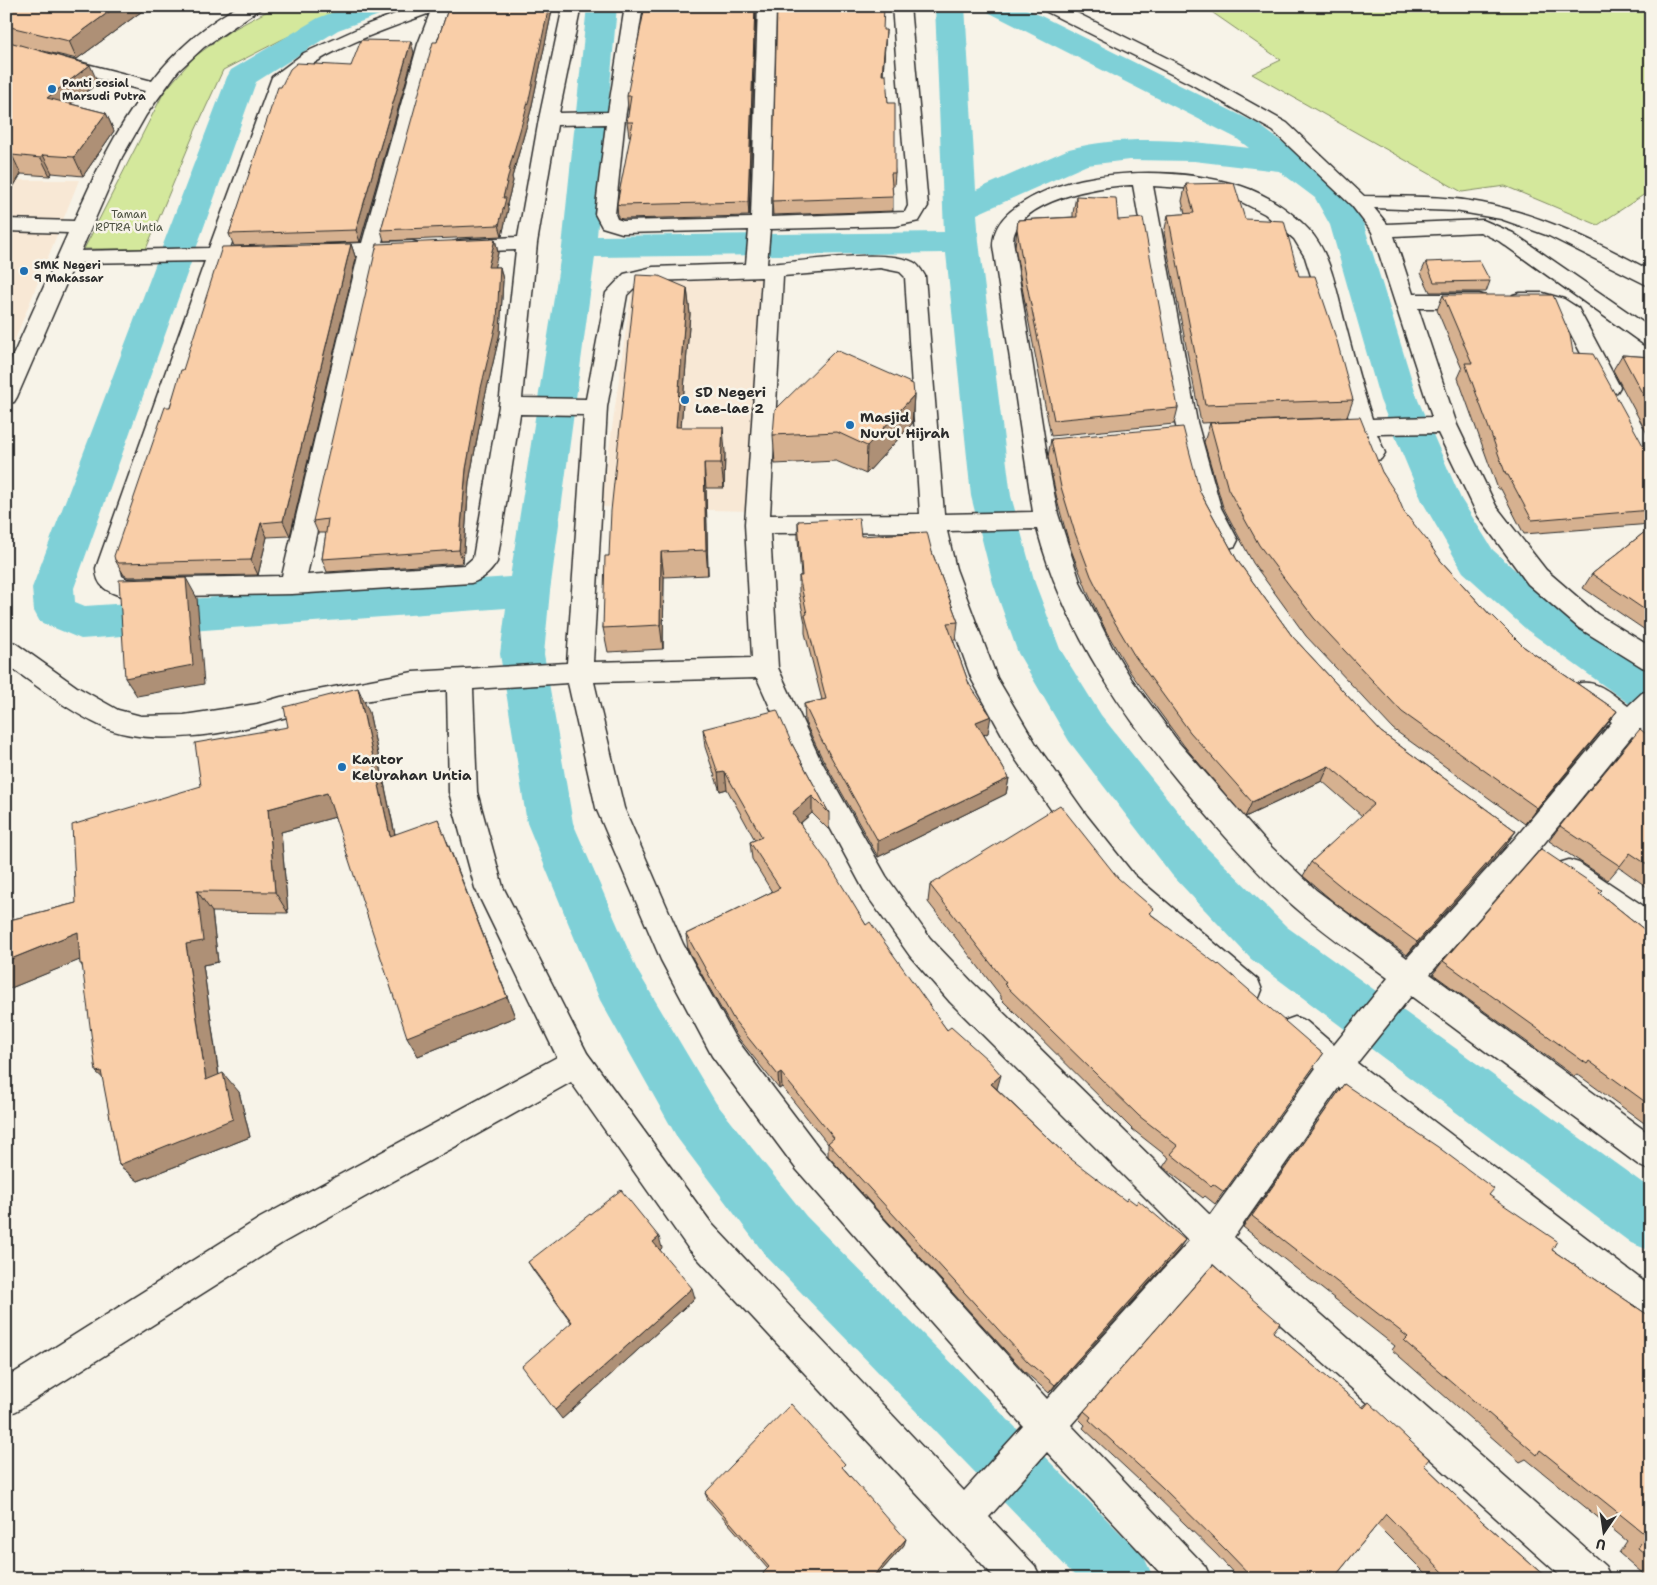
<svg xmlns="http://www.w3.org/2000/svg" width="1657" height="1585" viewBox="0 0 1657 1585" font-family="'Shantell Sans',sans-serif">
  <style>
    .built { fill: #f8e8d5 }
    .green { fill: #d4e89c; stroke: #808a64 }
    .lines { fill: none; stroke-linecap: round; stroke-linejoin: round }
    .canal { fill: #7fd0d7; fill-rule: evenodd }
    .minor-casing { stroke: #2b2b2b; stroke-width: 3 }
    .minor { fill: #f7f3e8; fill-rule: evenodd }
    .wall { fill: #d6b190; stroke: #2b2b2b }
    .shaded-wall { fill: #ae9076; stroke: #2b2b2b }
    .building { fill: #f9cea8; stroke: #2b2b2b }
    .poi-dot { fill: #1f6fb2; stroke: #f7f3e8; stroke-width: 2 }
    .labels { text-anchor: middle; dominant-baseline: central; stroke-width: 5; stroke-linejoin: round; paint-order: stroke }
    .far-poi-label { font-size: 11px; font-weight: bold; fill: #2b2b2b; stroke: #f7f3e8; text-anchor: start }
    .far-park-label { font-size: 11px; fill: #4d5142; stroke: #f7f3e8 }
    .poi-label { font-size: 14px; font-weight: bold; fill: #2b2b2b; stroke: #f7f3e8; text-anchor: start }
  </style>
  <rect width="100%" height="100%" fill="#f7f3e8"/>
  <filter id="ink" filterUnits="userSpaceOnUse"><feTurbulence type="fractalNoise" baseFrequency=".02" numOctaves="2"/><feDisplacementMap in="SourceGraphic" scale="10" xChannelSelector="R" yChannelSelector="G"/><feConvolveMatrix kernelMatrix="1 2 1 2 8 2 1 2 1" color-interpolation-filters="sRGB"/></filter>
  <g filter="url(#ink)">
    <path class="built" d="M6 180H79L6 362Z
      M760 278 749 511 601 507 631 293 640 284Z"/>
    <path class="green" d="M277 6H354L281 40 223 70 195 131 146 249H84L164 92 194 57 230 31Z
      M1203 6H1651V190L1598 225 1505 186 1462 192 1252 74 1281 60Z"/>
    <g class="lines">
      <path class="canal" d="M349 6H391L387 12 338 30 256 82 74 588 75 602 85 606 510 577 562 247 587 6H617L597 236 944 232 935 6H965L976 190 1069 149C1128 134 1189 141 1249 148L1236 138 988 12 984 6H1021L1258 124 1340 185 1364 225 1418 400 1461 499 1493 550 1557 608 1651 673V713L1635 708 1527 630 1463 572 1422 501 1380 400 1330 225 1315 198 1279 171 1194 161 1129 160 1087 165 977 214 979 242 1011 496 1035 583 1060 649 1101 715 1206 847 1287 927 1651 1189V1251L1631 1243 1251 959 1172 875 1069 741 1018 653 993 583 971 496 946 253 595 257 550 591 544 654 573 823 637 970 716 1103 806 1216 1144 1557 1154 1579H1078L766 1256 678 1139 600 1000 527 823 500 654 506 608 81 639 40 622 34 611 32 588 227 77 231 70 318 18Z"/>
      <g class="minor-casing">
        <path id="minor" d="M239 6H264L204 47 178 71 146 115 122 157 81 251 209 248 272 77 304 53 366 25 416 6H450L436 44 382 242 412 241 419 243 422 247 419 251 379 255 307 575 465 565 473 558 499 406 516 250 460 252 453 250 450 246 453 242 460 240 518 237 539 119 563 6H581L559 113 608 112 625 6H643L625 118 615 214 617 219 623 221 751 218 758 6H776L771 217 905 212 908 206 892 6H910L928 206 919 221 896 226 770 229 767 264C804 262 881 248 913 262 918 264 922 271 925 276L944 514 1033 512 993 246C993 225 1007 212 1024 202 1081 166 1178 167 1241 186 1266 194 1291 211 1308 229 1332 254 1337 295 1346 327 1354 358 1362 388 1372 419L1432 417 1372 232 1352 206 1273 131 1191 84 1043 10 1040 6H1063L1203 76 1287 123 1364 196C1403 197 1443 195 1482 203 1543 215 1597 242 1651 271V287L1549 236 1501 219 1455 211 1374 208 1387 224 1483 220 1513 233 1651 328V346L1643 344 1499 241 1480 232 1394 236 1413 294H1479L1486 296 1490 301 1486 306 1479 308H1418L1457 425 1496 506 1546 570 1597 614 1651 647V670L1642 667 1579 628 1528 584 1478 516 1438 433 1377 434 1385 453 1381 459 1373 461 1365 459 1355 435 1337 433 1334 427 1337 421 1349 419 1311 276 1305 257 1294 239 1265 214 1230 196 1198 189 1153 186 1197 422 1221 508 1238 540 1235 546 1226 549 1217 546 1197 508 1175 422 1133 185C1101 185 1017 200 1013 240L1048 462 1058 514 1081 585 1112 647 1132 680 1179 743 1266 842 1316 890 1407 958 1517 836 1612 722 1577 698 1573 691 1577 684C1596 678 1613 695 1628 706L1642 693 1651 690V717L1648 719 1651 721V746L1632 736 1537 852 1430 974 1651 1135V1171L1640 1166 1411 996 1357 1063 1651 1287V1325L1639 1320 1339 1087 1234 1237 1605 1566 1611 1579H1564L1213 1264 1071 1425 1205 1566 1211 1579H1166L1047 1452 989 1517 1035 1566 1041 1579H996L688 1248 571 1082 284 1242 18 1410 6 1416V1378L260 1218 557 1057 475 888 449 792 447 690C392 694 337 706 283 718 274 720 266 723 258 725 214 736 142 746 101 726 67 710 37 686 6 664V640L15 643 77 687 118 710 141 716 184 715 257 704 281 697 413 672 567 663 584 415 520 414 497 562C491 572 482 580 471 583L292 594 124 597C108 592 96 587 96 568L205 261 75 263 17 397 14 402 6 404V371L68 233 6 231V219L74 221C94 175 115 131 145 91L6 54V43L152 81C173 53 208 22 239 6ZM430 13 418 44 362 243 315 245 308 247 305 251 308 255 315 257 358 256 282 576 127 579 122 576 120 568 226 260 264 257 267 253 264 249 257 247 230 248 286 83C328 48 380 32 430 13ZM606 124 595 214 602 227 622 233 749 230 746 264 653 267 624 274 606 293 586 399 522 398 537 243 557 125ZM880 268 900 272 905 277 920 514 770 515 783 276ZM762 277 745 524 752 658 593 662 607 407 627 295 638 284 653 281ZM1037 529C1065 634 1129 724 1198 805 1227 839 1256 872 1289 902 1320 930 1355 954 1388 978L1334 1045 1306 1021 1295 1017 1284 1021 1280 1031 1284 1041 1316 1068 1210 1215 972 982 930 938 886 876 819 757 778 668 770 533 923 532 932 569 972 680 1016 760 1067 832 1114 893 1236 1000 1247 1004 1258 1000 1262 990 1258 980 1134 875 1087 816 1036 744 997 678 956 569 947 531ZM757 678 794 761 866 894 910 956 950 1002 1189 1241 1047 1399 819 1148 734 1036 683 944 624 808 594 682ZM568 683 596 808 661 960 712 1056 797 1170 1023 1426 964 1491 712 1224 587 1053 503 887 477 792 473 689Z
          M1520 293H1543L1564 299 1578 308 1620 387 1617 392 1609 394 1601 392 1562 317 1550 309 1542 307 1513 305 1509 300 1513 295Z
          M1569 860 1579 863 1651 911V940L1641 936 1559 881 1555 872 1559 863Z"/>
      </g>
      <use href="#minor" class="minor"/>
    </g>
    <path class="wall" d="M6 6H149L77 59 39 50 98 83 71 104 106 113 114 131 83 176 52 173 50 176 21 174 6 199Z
      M163 6H184L178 10Z
      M449 6H553L531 110 512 177 513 181 507 204 508 209 502 236 384 241 381 230 437 42Z
      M756 6 749 216 623 219 618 218 617 204 631 136H629L627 122 629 110H628L627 96Z
      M883 30 885 44 883 75 888 103 895 173 894 186H892L893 197V211L773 215 772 201Z
      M414 53 360 242 234 246 229 234 281 87 351 66Z
      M1186 184 1245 219 1299 276 1353 400 1347 417 1201 423 1164 233 1168 215 1185 214 1182 201Z
      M1076 196 1118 220 1178 408 1174 424 1051 436 1021 282 1015 246 1018 220 1073 217V213Z
      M495 239 498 253 494 267H500L503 280 500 333 484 401 469 482 463 563 327 572 322 559 326 533H318L313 521Z
      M351 244 356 259 290 536 267 537 258 575 128 577 124 575 115 560 183 370Z
      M1426 262 1490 281 1486 292H1430L1421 273Z
      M687 288 690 314 681 427 725 452 724 488H706L708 575 664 577 663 649 608 652 603 628 609 556Z
      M1443 295 1573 353 1651 460V524L1524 534 1501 489H1498L1458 378 1462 369 1437 310Z
      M1622 355 1651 357V441L1613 370Z
      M914 395 912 424 866 474 836 461 775 464 773 435Z
      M1210 423 1382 472 1404 512 1441 561 1490 615 1524 647 1617 711 1604 728 1525 824 1393 729 1306 636 1253 563 1223 507 1204 442Z
      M1051 439 1200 492 1237 560 1292 636 1381 732 1516 831 1505 846 1407 955 1335 903 1303 876 1311 862 1362 816 1322 781 1245 817 1185 747 1130 672 1107 633 1088 593 1071 550 1058 504 1048 457Z
      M798 521 861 536 932 552 958 622 956 640H953L969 684 988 733 984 735 1009 778 1006 794 878 857 821 756 805 722 804 704 822 700 805 633V623L799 594V576H801L798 539Z
      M1651 527V634L1583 588 1592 574Z
      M369 712 395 834 447 841 515 1017 418 1056 335 817 281 832 288 913 212 912 218 962 203 965 219 1075 239 1092 250 1137 138 1181 119 1165 83 968 79 960 6 990V921L76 903 201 786 288 727Z
      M703 729 792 744 829 813V830L812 813 800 824 866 925 947 1030 997 1089 1067 1156 1177 1252 1049 1393 1024 1371 828 1156V1144L782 1087 779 1089 736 1035 688 950 686 934 772 892 752 859 750 842 755 840 727 789 720 791 705 747Z
      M1651 738V890L1619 867 1608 880 1549 841 1560 826Z
      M1118 878 1152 915 1323 1054 1215 1204 1205 1196 1203 1198 1163 1167 1169 1158 1132 1129 1001 999V996L928 902 930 885Z
      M1599 893 1651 935V1128L1577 1074 1574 1076 1433 974 1443 961Z
      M1344 1084 1489 1195 1552 1250 1651 1317V1579H1649L1619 1553 1627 1541 1526 1459 1520 1462 1392 1350 1395 1346 1243 1227Z
      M662 1248 660 1250 695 1298 562 1419 571 1322 535 1273 528 1262Z
      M1273 1332 1362 1407 1369 1402 1424 1465 1483 1522 1548 1579H1431L1377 1525 1333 1579H1239L1216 1554 1154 1494 1083 1428 1085 1425 1079 1419 1084 1411Z
      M845 1470 904 1545 874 1579H766L763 1573 768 1569 708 1500 705 1493Z"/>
    <path class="shaded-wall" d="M117 6H149L77 59 69 41Z
      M177 6H184L178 10Z
      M549 6H553L531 110 512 177 513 181 507 204 508 209 502 236 499 225 503 198 509 169Z
      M755 6H756L749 216 748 202Z
      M886 30 885 44 882 89V75Z
      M411 41 414 53 360 242 356 230Z
      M90 65 98 83 55 116 47 98Z
      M106 113 114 131 83 176 74 157Z
      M12 155 21 174 6 199V165Z
      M43 155 52 173 50 176 41 158Z
      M495 239 498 253 491 281 488 267Z
      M351 244 356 259 290 536 283 521Z
      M500 267 503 280 500 333 484 401 469 482 463 563 459 550 466 469Z
      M687 288 690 314 679 453 676 427Z
      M914 395 912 424 866 474 867 446Z
      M723 427 725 452 724 488 721 463Z
      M704 463 706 488 708 575 706 550Z
      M261 523 267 537 258 575 251 560Z
      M661 552 664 577 663 649 660 625Z
      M186 578 197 598 204 684 137 696 125 678Z
      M358 688 369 712 400 859 390 836Z
      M1617 711 1604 728 1525 824 1537 808Z
      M991 716 988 733 974 739 976 722Z
      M1329 766 1322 781 1245 817 1252 802Z
      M725 772 727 789 720 791 718 773Z
      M1009 778 1006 794 878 857V841Z
      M327 793 339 816 281 832 288 913 275 892 268 809Z
      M812 796V813L792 830V813Z
      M438 819 515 1017 418 1056 407 1037Z
      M1516 831 1505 846 1407 955 1417 942Z
      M197 891 212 912 218 962 203 965 222 1098 206 1080 186 944Z
      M78 932 97 953 6 990V961Z
      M101 1071 116 1090 96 1072Z
      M223 1073 239 1092 250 1137 138 1181 119 1165Z
      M781 1073 782 1087 779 1089 778 1075Z
      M1001 1075 997 1089 991 1084Z
      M659 1237 662 1248 657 1253 653 1242Z
      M1185 1240 1177 1252 1049 1393 1055 1385Z
      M692 1288 695 1298 562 1419 555 1410Z
      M906 1539 904 1545 874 1579H871Z"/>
    <path class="building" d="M6 6H117L69 41 6 26Z
      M449 6H549L529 99 509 169H510L503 198H506L499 225 381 230 433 42H437Z
      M645 6H755L748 202 621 205 617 204 633 122H627L631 96H627Z
      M777 6H884L883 30H886L882 75H886L888 103H895V173H891L893 197 772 201Z
      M361 40 411 41 356 230 229 234 278 87H281L290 69 297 63 351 66Z
      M6 41 90 65 47 98 106 113 74 157 43 155 41 158 12 155 6 165Z
      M1234 183 1245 219 1284 221 1299 276H1315L1337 341 1353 400 1205 405 1168 215 1194 213 1186 184Z
      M1076 196 1116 198 1118 220 1143 218 1178 408 1054 420 1023 265 1017 229 1018 220 1077 217Z
      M495 239 488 267H500L497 320 481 388 466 469 459 550 322 559 328 519 313 521 377 244Z
      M351 244 283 521 261 523 251 560 119 563 115 560 114 556 165 407H170L181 370H183L222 247Z
      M1479 260 1490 281 1434 282 1426 262Z
      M636 275 659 276 687 288 676 427H723L721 463H704L706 550 661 552 660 625 603 628 605 556H609L611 511Z
      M1443 295H1553L1570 335 1573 353 1593 354 1651 460V510L1532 520 1508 475H1506L1465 363H1472Z
      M836 350 913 384 914 395 867 446 837 432 773 435 775 410Z
      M1622 355 1651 357V410Z
      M1360 417 1382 472 1397 495 1404 512 1426 539 1441 561 1490 615H1492L1524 647 1617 711 1537 808 1402 712 1314 618 1259 545 1228 489 1210 423Z
      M1183 427 1200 492 1237 560 1292 636 1381 732 1516 831 1417 942 1343 888 1311 862 1374 804 1329 766 1252 802 1190 732 1134 655 1111 616 1091 576 1075 533 1061 487 1051 439Z
      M859 518 861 536 927 532 932 552 958 622 947 623 969 684 991 716 976 722 1009 778 878 841 821 739 804 704 826 699 805 615 807 614 799 576H802L798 521Z
      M1651 527V614L1592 574Z
      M186 578 193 665 125 678 119 580Z
      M358 688 390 836 438 819 507 997 407 1037 327 793 268 809 275 892 197 891 203 941 186 944 206 1080 223 1073 233 1119 119 1165 101 1071 96 1072 82 964H80L78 932 6 961V921L76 903 72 825 201 786 195 743 288 727 284 707Z
      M777 710 792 744 829 813 812 796 792 813 829 864 866 925 870 922 947 1030 951 1027 988 1060 1001 1075 991 1084 1067 1156 1126 1201 1128 1198 1136 1204 1138 1200 1185 1240 1055 1385 1028 1362 828 1143 834 1138 781 1073 778 1075 734 1020 686 934 780 888 750 842 762 837 725 772 718 773 703 729Z
      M1640 729 1651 738V867L1630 853 1620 866 1560 826Z
      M1060 805 1118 878 1154 909 1149 913 1218 965 1219 964 1323 1054 1224 1192 1213 1184 1211 1186 1171 1154 1178 1146 1139 1116 1004 984 1006 983 930 885Z
      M1541 849 1602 890 1599 893 1651 935V1106L1589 1061 1587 1064 1443 961Z
      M1344 1084 1438 1147 1494 1189 1489 1195 1557 1241 1552 1250 1651 1317V1559L1638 1548 1646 1535 1540 1450 1537 1455 1404 1341 1408 1337 1252 1216Z
      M621 1190 659 1237 653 1242 692 1288 555 1410 522 1366 572 1322 528 1262Z
      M1213 1265 1280 1323 1273 1332 1364 1408 1369 1402 1429 1459 1424 1465 1483 1522 1548 1579H1450L1386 1514 1333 1579H1254L1225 1549 1162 1487 1089 1420 1091 1417 1084 1411Z
      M791 1404 845 1464 842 1467 906 1539 871 1579H768L763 1573 769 1567 705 1493Z"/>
  </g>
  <g class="poi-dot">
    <circle cx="52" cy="89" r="5"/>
    <circle cx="24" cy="271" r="5"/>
    <circle cx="685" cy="400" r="5"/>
    <circle cx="850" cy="425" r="5"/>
    <circle cx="342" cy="767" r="5"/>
  </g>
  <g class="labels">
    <g class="far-poi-label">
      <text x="62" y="83">Panti sosial<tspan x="62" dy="13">Marsudi Putra</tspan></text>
      <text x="34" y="265">SMK Negeri<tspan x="34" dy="13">9 Makassar</tspan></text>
    </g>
    <g class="far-park-label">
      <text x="129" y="214">Taman<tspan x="129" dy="13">RPTRA Untia</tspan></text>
    </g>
    <g class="poi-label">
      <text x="695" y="392">SD Negeri<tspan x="695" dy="16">Lae-lae 2</tspan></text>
      <text x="860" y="417">Masjid<tspan x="860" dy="16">Nurul Hijrah</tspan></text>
      <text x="352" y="759">Kantor<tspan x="352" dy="16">Kelurahan Untia</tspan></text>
    </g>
  </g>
  <rect width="1657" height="1585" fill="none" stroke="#f7f3e8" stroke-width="25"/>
  <rect x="12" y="12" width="1632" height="1560" fill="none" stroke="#2b2b2b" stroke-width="2" filter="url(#ink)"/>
  <g transform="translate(1604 1532) rotate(193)" stroke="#f7f3e8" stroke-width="4" paint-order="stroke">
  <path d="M0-4L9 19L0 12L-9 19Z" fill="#2b2b2b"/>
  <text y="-8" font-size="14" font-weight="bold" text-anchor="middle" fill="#2b2b2b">U</text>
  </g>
</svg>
